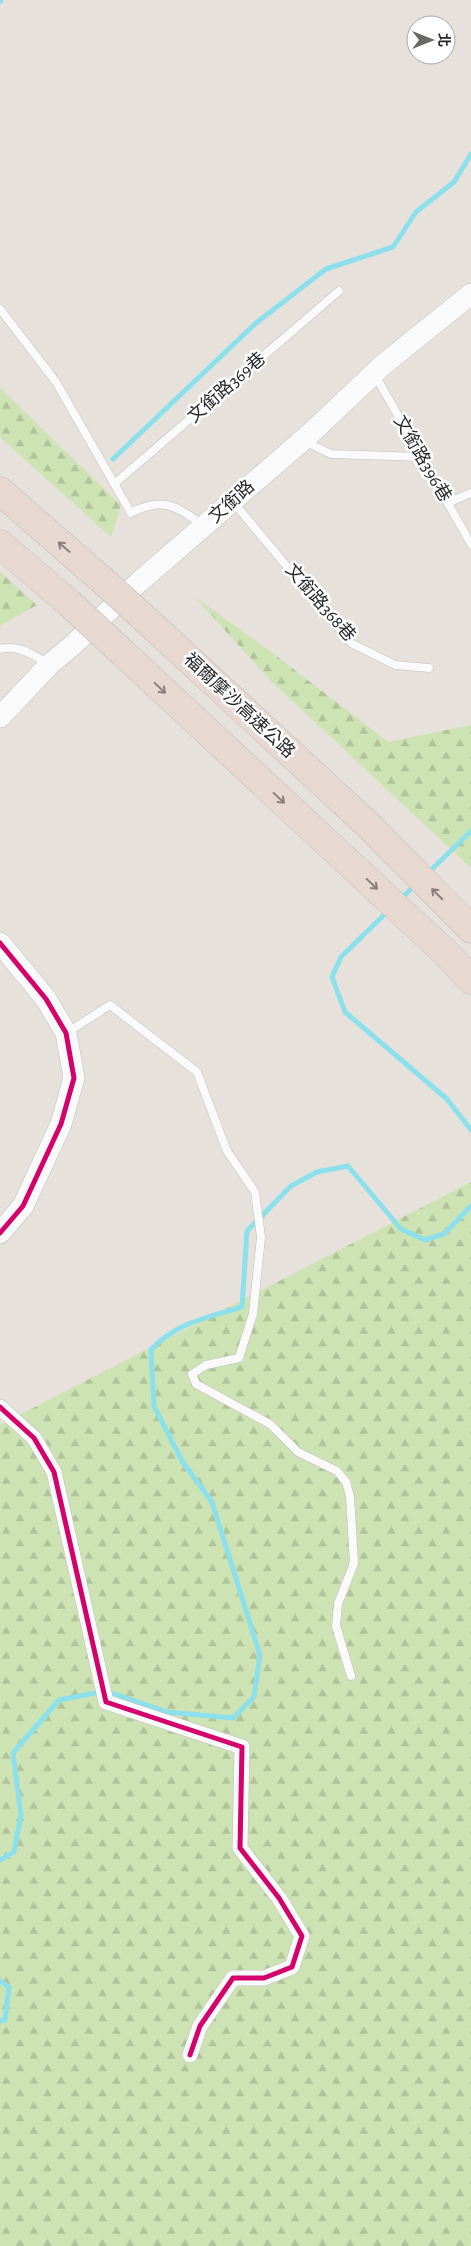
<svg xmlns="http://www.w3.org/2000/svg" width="471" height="2246" viewBox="0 0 471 2246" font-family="'Alegreya Sans','Noto Sans TC',sans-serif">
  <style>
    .forest { fill: url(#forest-firs) }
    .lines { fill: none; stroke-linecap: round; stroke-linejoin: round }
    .stream { stroke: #8be0ec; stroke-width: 5 }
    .lane-casing { stroke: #c0bebe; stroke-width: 9 }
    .street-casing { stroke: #c0bebe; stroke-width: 16 }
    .secondary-casing { stroke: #c0bebe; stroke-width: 22 }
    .highway-casing { stroke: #bfbdbb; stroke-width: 29 }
    .lane { stroke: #fbfafa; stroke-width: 8 }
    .street { stroke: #fbfafa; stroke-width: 15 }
    .secondary { stroke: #fbfafa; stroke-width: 21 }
    .highway { stroke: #e8d8d2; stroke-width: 28 }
    .highway-bridge-casing { stroke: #bfbdbb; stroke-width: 29; stroke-linecap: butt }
    .highway-bridge { stroke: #e8d8d2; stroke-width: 28 }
    .cycleway-casing { stroke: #fff; stroke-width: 8 }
    .cycleway { stroke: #d6006c; stroke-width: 5 }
    .oneway { stroke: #88807c }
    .labels { text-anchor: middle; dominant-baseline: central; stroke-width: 5; stroke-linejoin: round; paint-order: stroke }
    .street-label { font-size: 18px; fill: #272727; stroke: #fff }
  </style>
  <defs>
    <pattern id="forest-firs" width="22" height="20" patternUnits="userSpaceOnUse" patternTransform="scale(1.25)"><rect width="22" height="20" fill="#cde3b3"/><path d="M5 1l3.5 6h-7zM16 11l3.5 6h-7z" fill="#b0c39a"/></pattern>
  </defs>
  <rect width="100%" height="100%" fill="#e7e1dc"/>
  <path class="forest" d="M0 388 121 505 111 537 0 437Z
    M0 572 37 605 0 626Z
    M195 597 278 657 388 742 471 725V868L271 681Z
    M471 1182V2246H0V1425Z"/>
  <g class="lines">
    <path class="stream" d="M0 2 1 0
      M113 459 256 323 326 269 393 247 416 212 454 182 471 154
      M428 873 471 831
      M401 899 416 884
      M389 910 341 957 332 977 345 1012 447 1099 471 1130
      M0 1860 14 1852 21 1815 13 1753 59 1700 106 1691 167 1712 233 1718 254 1697 260 1655 212 1502 182 1461 154 1406 151 1350C175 1323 209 1317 242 1307L247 1231 291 1186 317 1172 348 1166 401 1229 425 1240 444 1234 471 1206
      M0 1981 9 1987 5 2020 0 2021"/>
    <g class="lane-casing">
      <path id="lane" d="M0 309 56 382 131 513C161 497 177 505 202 525
        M375 375 471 544
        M304 441 331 454 422 457
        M114 484 339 291
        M234 503 351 643 395 665 429 668
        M448 503 471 493
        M0 649C18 644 33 655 49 664
        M68 1032 110 1005 197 1072 227 1151 255 1192 261 1237 253 1314 239 1358 206 1365 192 1374 196 1384 270 1424 298 1452 337 1471 346 1482 350 1496 354 1563 338 1604 336 1626 351 1676"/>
    </g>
    <g class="street-casing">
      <path id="street" d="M0 1407 34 1438 54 1472 106 1702 242 1747 240 1848 279 1898 302 1936 292 1967 264 1978H233L200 2026 190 2055"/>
    </g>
    <g class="secondary-casing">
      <path id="secondary" d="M0 717 50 664 73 645 138 583 311 433 384 364 471 294
        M0 943 46 999 66 1033 74 1078 61 1124 23 1206 0 1233"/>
    </g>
    <g class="highway-casing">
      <path id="highway" d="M0 491 101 579
        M0 544 69 603
        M155 628 366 823 471 929
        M124 654 448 955 471 980"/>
    </g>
    <use href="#lane" class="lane"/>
    <use href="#street" class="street"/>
    <use href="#secondary" class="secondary"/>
    <use href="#highway" class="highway"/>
    <g class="highway-bridge-casing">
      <path id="highway-bridge" d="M101 579 155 628
        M69 603 124 654"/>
    </g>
    <use href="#highway-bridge" class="highway-bridge"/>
    <g class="cycleway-casing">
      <path id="cycleway" d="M0 943 46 999 66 1033 74 1078 61 1124 23 1206 0 1233
        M0 1407 34 1438 54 1472 106 1702 242 1747 240 1848 279 1898 302 1936 292 1967 264 1978H233L200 2026 190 2055"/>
    </g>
    <use href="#cycleway" class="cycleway"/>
  </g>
  <defs><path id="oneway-shaft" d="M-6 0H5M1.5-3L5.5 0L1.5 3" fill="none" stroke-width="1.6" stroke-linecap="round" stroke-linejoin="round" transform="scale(1.25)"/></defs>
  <g class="oneway">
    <use href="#oneway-shaft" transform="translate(64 547) rotate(-139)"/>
    <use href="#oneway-shaft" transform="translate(160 688) rotate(43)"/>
    <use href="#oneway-shaft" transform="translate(279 798) rotate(43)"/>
    <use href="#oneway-shaft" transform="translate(372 884) rotate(43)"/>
    <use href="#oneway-shaft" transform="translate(437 894) rotate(-135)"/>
  </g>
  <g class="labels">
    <g class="street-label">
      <text transform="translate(227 388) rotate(-41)">文銜路369巷</text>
      <text transform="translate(422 459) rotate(60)">文銜路396巷</text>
      <text transform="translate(232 502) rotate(-42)">文銜路</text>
      <text transform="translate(320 603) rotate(49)">文銜路368巷</text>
      <text transform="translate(239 706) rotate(43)">福爾摩沙高速公路</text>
    </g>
  </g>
  <g transform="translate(431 40) rotate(90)"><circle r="24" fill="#ffffff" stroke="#a9a9a9"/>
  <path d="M0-4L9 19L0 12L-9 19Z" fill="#6a6866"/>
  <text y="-8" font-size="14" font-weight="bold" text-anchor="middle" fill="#272727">北</text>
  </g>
</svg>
